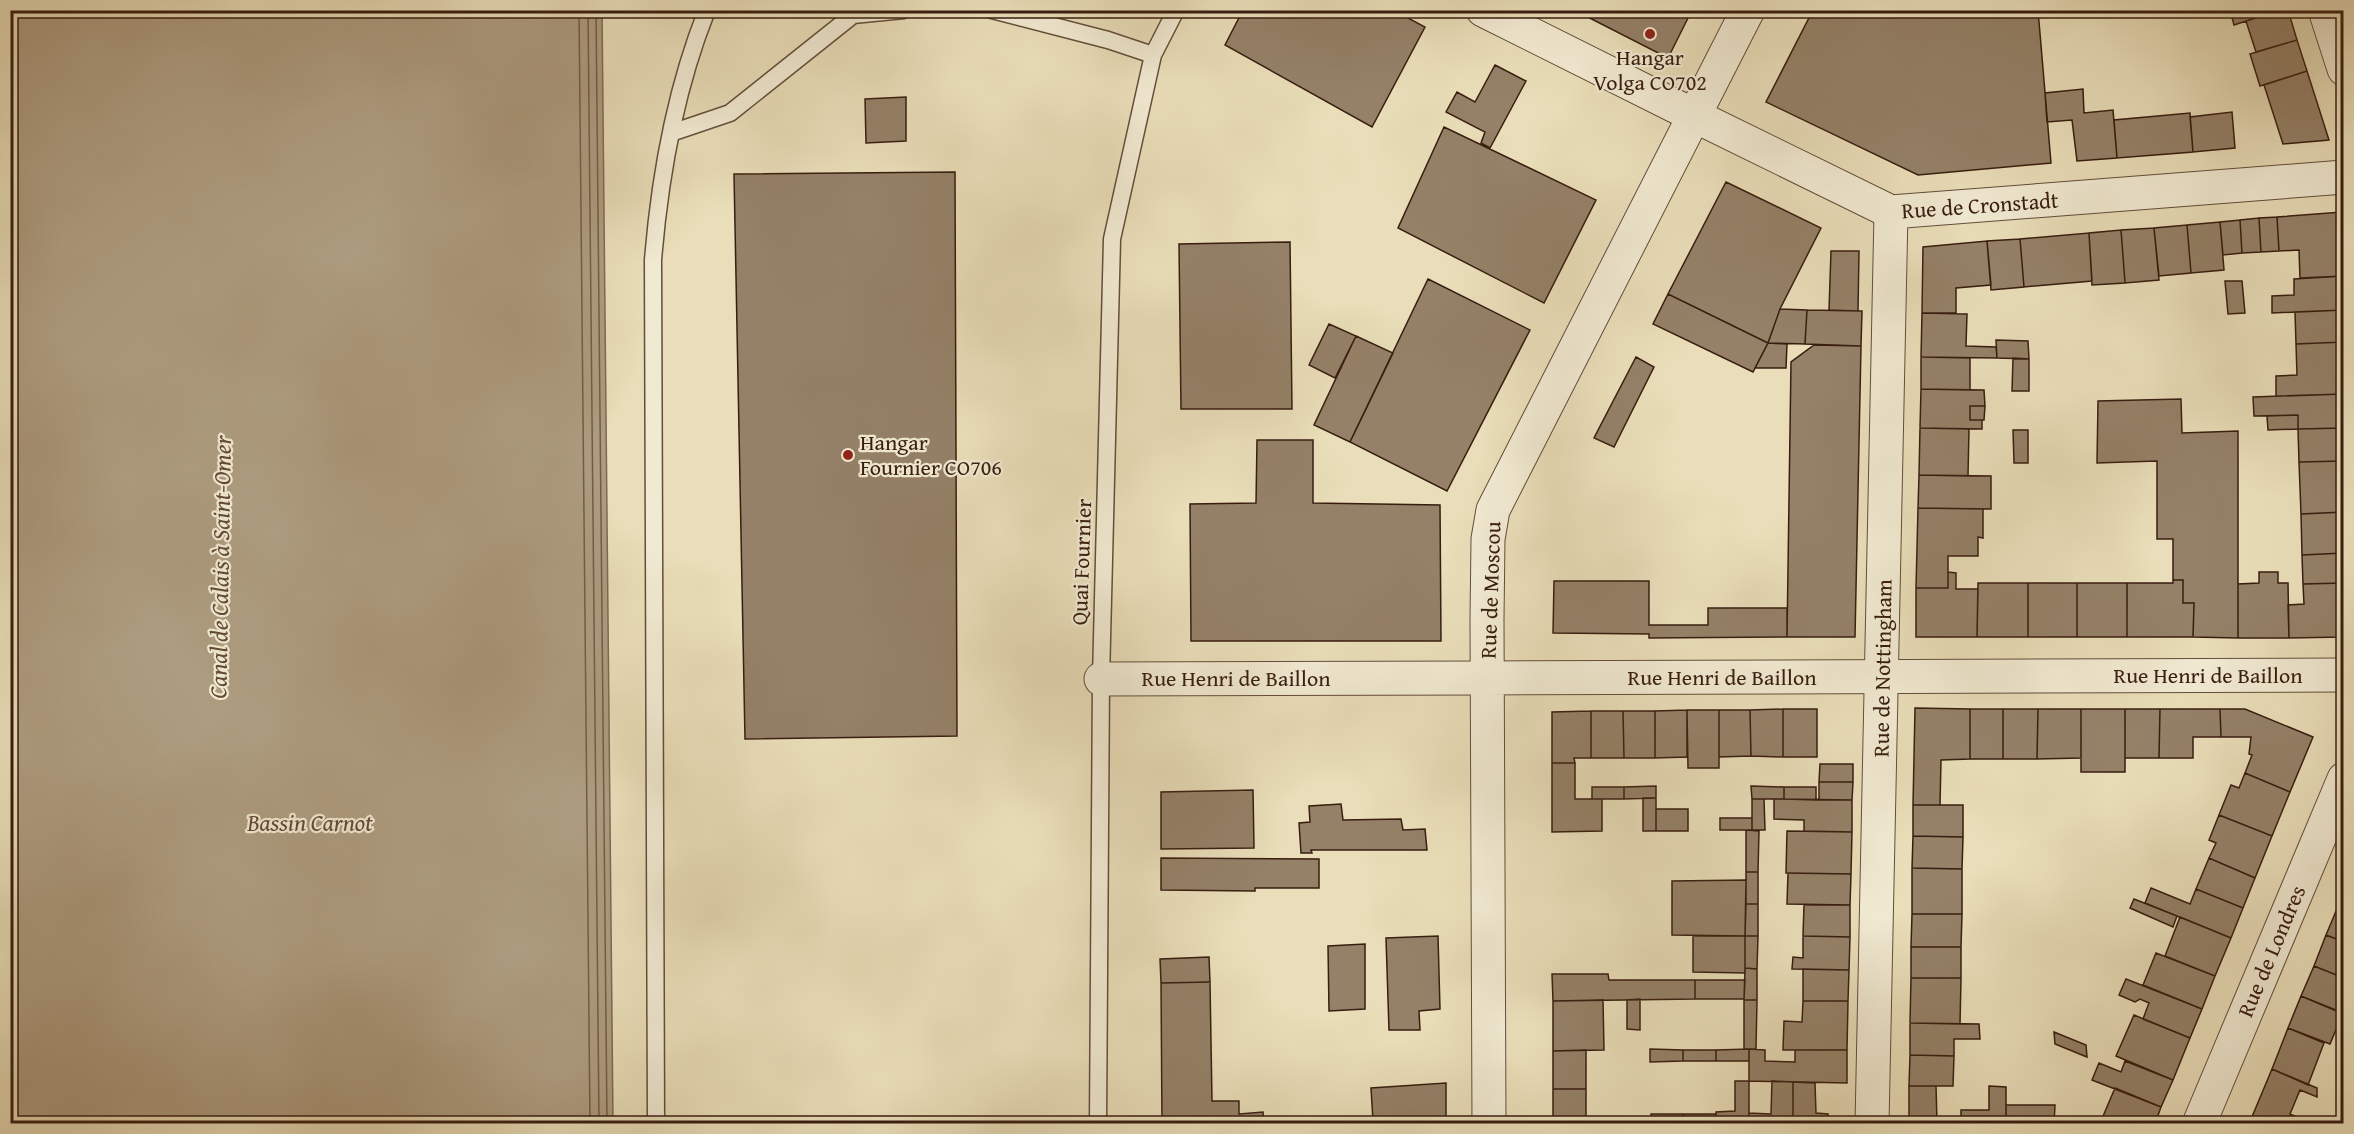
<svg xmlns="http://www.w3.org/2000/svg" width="2354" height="1134" viewBox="0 0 2354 1134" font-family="'Gentium Book Plus',serif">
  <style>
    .water { fill: #ad9c80; stroke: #7e6953; stroke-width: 1.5 }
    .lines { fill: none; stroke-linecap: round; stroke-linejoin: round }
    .shore { stroke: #725c48; stroke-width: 1.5 }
    .building { fill: #948168; stroke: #381d10; stroke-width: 1.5 }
    .service-casing { stroke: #644d3a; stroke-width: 19 }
    .minor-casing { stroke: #644d3a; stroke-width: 35 }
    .tertiary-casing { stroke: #644d3a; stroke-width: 35 }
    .service { stroke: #f1ead2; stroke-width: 16 }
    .minor { stroke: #f1ead2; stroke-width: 33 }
    .tertiary { stroke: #f1ead2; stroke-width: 33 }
    .poi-dot { fill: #8f2418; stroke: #f1ead2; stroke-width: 2 }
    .labels { text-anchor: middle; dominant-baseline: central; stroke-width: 4.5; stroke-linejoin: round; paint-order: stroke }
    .poi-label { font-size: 22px; fill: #381d10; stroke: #f1ead2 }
    .street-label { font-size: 22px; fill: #381d10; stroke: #f1ead2 }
    .water-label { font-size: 24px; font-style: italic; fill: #614937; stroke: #f1ead2 }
  </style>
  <rect width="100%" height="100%" fill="#e9deb9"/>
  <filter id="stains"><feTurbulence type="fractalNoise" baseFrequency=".00333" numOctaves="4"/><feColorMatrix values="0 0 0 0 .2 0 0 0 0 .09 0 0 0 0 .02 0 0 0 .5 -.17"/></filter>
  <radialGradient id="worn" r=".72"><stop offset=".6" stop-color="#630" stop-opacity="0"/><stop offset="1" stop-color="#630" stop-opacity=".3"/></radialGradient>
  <path class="water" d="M10 11H602L613 1123H11Z"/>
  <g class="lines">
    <path class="shore" d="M579 10 590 1124
      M588 10 599 1124
      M596 10 607 1124"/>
  </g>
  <path class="building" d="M1243 10H1393L1425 27 1372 127 1225 45Z
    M1574 10H1692L1668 58Z
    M1813 10H2038L2051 163 1918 175 1766 102Z
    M2230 10H2280L2234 25Z
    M2280 10H2288L2297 40 2256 52 2246 21Z
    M2297 40 2307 71 2260 86 2250 54Z
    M1495 65 1526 81 1490 148 1481 143 1485 132 1446 112 1457 92 1475 102Z
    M2307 71 2329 140 2283 144 2264 85Z
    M2083 89 2084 113 2113 110 2117 158 2077 161 2072 120 2047 122 2045 93Z
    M906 97V141L866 143 865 99Z
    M2232 112 2235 148 2193 152 2190 117Z
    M2190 113 2193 152 2117 158 2114 120Z
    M1444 127 1596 200 1544 303 1398 228Z
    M955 172 957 736 745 739 734 174Z
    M1726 182 1821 228 1780 309 1768 343 1668 294Z
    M2342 212 2344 276 2300 278 2299 250 2279 251 2277 217Z
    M2277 217 2279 251 2261 252 2259 218Z
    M2259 218 2261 252 2242 253 2240 220Z
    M2240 220 2242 253 2223 255 2220 222Z
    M2220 222 2224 270 2191 273 2187 225Z
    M2187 225 2191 273 2159 276 2154 228Z
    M2154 228 2159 280 2125 283 2121 230Z
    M2121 230 2125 283 2092 285 2089 233Z
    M2089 233 2092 281 2024 287 2020 239Z
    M2020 239 2024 287 1991 290 1987 241Z
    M1987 241 1991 285 1956 288V313H1922L1923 247Z
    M1290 242 1292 409H1181L1179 244Z
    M1831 251H1859L1858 311 1829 310Z
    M2344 276V310L2272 313V296L2294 295V279Z
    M1428 279 1530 330 1447 491 1350 442Z
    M2225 281H2242L2245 313 2228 314Z
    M1668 294 1768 343 1753 372 1653 324Z
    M1780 309 1807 310 1805 344 1768 343Z
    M1807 310 1862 311 1861 346 1805 344Z
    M2344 310V342L2296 344 2295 312Z
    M1922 313 1967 314 1966 346 1996 347 1997 358 1921 357Z
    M1329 324 1356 336 1335 378 1309 365Z
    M1356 336 1393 353 1350 442 1314 425Z
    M1996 340 2028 341 2029 359 1997 358Z
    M2344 342V394L2276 396V376L2297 375 2296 344Z
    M1768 343 1787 344 1786 368H1755Z
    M1814 345 1861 346 1855 637H1787L1791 362Z
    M1636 357 1654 367 1614 447 1594 438Z
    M1921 357 1970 358V390L1921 389Z
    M2013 358 2029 359V391H2012Z
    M1921 389 1984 390 1985 406H1970V420H1982V429L1920 428Z
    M2344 394V428L2298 429V415L2254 416 2253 397Z
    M2181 399 2182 433 2238 431V638L2193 637 2194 603H2183V580H2173V539H2157V461L2097 463 2098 401Z
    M1970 406H1985L1984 420H1970Z
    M2298 415V429L2268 430 2267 416Z
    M1920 428 1969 429 1968 476 1919 475Z
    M2344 428V461L2299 462 2298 429Z
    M2013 430H2028V463H2014Z
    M1257 440H1313V503L1440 505 1441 641H1191L1190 504 1256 503Z
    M2344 461V512L2301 514 2299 462Z
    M1919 475 1991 476V509L1918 508Z
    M1918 508 1983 509V538L1978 537V556H1948V588H1916Z
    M2344 512V553L2302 555 2301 514Z
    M2344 553V583L2303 584 2302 555Z
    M1948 572 1956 573V589H1978L1977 637H1916V588H1948Z
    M2259 572H2278V583H2288L2289 638H2238V584L2259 583Z
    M2173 580H2183V603H2194L2193 637H2127V583H2173Z
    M1554 581H1649V625H1708V608H1787V637L1649 638V634L1553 633Z
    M1978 583H2028V637H1977Z
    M2028 583H2077V637H2028Z
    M2077 583H2127V637H2077Z
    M2344 583V637L2289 638 2288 605 2304 604 2303 584Z
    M1915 708 1970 709V759L1941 760 1940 805H1913Z
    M1783 709V757L1751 756 1750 710Z
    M1783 709H1817V757H1783Z
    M1970 709H2003V759H1970Z
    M2003 709H2038L2037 759H2003Z
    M2038 709H2081V758L2037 759Z
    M2081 709H2125V772H2081Z
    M2125 709H2160L2159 758H2125Z
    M2160 709H2220L2221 737H2193V758H2159Z
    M2220 709H2245L2313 737 2290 792 2245 773 2252 755 2249 754 2251 737H2221Z
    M1687 710H1719V768H1688Z
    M1687 710V757L1655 758V711Z
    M1719 710H1750L1751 756 1719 757Z
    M1591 711V758H1574L1575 763H1552V712Z
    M1591 711H1623L1624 758H1591Z
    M1623 711H1655V758H1624Z
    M1552 763H1575V799H1602V831L1552 832Z
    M1820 764H1853V782H1819Z
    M2245 773 2290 792 2272 836 2219 815 2231 785 2239 788Z
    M1819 782H1853L1852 800H1819Z
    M1656 786V798L1624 799V787Z
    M1751 786 1784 787V799H1752Z
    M1592 787H1624V799H1592Z
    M1784 787H1816V800L1784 799Z
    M1253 790 1254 848 1161 849V792Z
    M1643 798H1656V831H1643Z
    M1752 799H1764L1765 830H1752Z
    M1774 799 1852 800V832L1804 831V820L1774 819Z
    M1341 804 1343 820 1401 819 1403 830 1425 829 1427 850H1311L1312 853H1301L1299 823 1310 822 1309 806Z
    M1913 805H1963V837L1913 836Z
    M1656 809H1688V831H1656Z
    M2219 815 2272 836 2255 878 2209 858 2216 843 2209 840Z
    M1720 818H1752V830H1720Z
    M1746 830 1759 831 1758 872H1746Z
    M1787 831 1852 832 1851 874 1786 873Z
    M1913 836 1963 837 1962 869 1912 868Z
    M1161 858 1319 859V888H1255V891L1161 890Z
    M2209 858 2255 878 2243 908 2196 889Z
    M1912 868 1962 869V914H1912Z
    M1746 872H1758V904H1746Z
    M1788 873 1851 874 1850 905 1787 904Z
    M1746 880 1745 936 1672 935V881Z
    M2151 888 2190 904 2196 889 2243 908 2231 938 2145 903Z
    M2134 899 2177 916 2173 927 2130 908Z
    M1746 904H1758V936H1745Z
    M2339 904 2344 907V942L2326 935Z
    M1804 905H1850V937L1803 936Z
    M1912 914H1962L1961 947H1911Z
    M2180 917 2231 938 2215 976 2165 956Z
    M2326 935 2344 942V978L2314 966Z
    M1438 936 1440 1009 1419 1011 1420 1030H1389L1386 938Z
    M1693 936H1745V973L1693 972Z
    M1745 936H1758L1757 969 1745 968Z
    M1803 936 1850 937 1849 970 1792 969 1793 957 1803 958Z
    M1365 944V1009L1329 1011 1328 946Z
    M1911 947H1961V978H1911Z
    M2156 953 2215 976 2202 1009 2143 985Z
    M1209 957 1210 982 1161 983 1160 959Z
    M2314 966 2344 978V1014L2301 996Z
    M1745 968 1757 969V1000H1744Z
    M1803 969 1849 970 1848 1001H1803Z
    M1552 974H1608L1609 980H1695V999L1553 1001Z
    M1911 978H1961L1960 1024 1910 1023Z
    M2126 979 2202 1009 2190 1038 2143 1019 2149 1003 2140 999 2135 1002 2119 995Z
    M1695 980H1745L1744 999H1695Z
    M1210 982 1212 1101H1239V1114L1263 1112 1264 1124H1162L1161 983Z
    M2301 996 2343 1013 2330 1044 2288 1028Z
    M1640 999V1030L1627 1029V1000Z
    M1603 1000 1604 1050 1553 1051V1001Z
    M1744 1000H1757L1756 1049H1744Z
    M1803 1001H1848L1847 1050H1783L1784 1021 1802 1022Z
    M2134 1015 2190 1038 2173 1080 2116 1056Z
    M1910 1023 1979 1024 1980 1039H1954V1056L1910 1055Z
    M2288 1028 2324 1043 2308 1085 2272 1069Z
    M2054 1032 2086 1045 2087 1057 2055 1044Z
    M1650 1049 1683 1050V1061L1650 1062Z
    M1749 1049V1061H1716V1050Z
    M1749 1049 1765 1050V1061L1795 1062V1050H1847V1083L1749 1081Z
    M1586 1050V1089H1553V1051Z
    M1683 1050H1716V1061H1683Z
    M1910 1055 1954 1056 1953 1086H1909Z
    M2125 1061 2173 1080 2161 1107 2092 1080 2099 1063 2121 1072Z
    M2272 1069 2317 1088V1097L2300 1090 2290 1114 2312 1124H2249Z
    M1735 1081H1749V1124H1716V1112L1735 1111Z
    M1772 1081 1793 1082V1124H1749V1113L1771 1114Z
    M1793 1082 1815 1083 1816 1113 1828 1114 1829 1124H1793Z
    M1446 1083V1124H1300L1373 1121 1371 1088Z
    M1909 1086H1936L1937 1122 1961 1121V1124H1909Z
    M1989 1086 2006 1087V1124H1961V1110H1989Z
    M2115 1088 2161 1107 2155 1124H2054L2101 1121Z
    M1553 1089H1586V1122L1607 1124H1553Z
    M2006 1105H2055L2054 1124H2006Z
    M1651 1114H1683V1124H1651Z
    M1683 1114H1716V1124H1683Z"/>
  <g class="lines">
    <g class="service-casing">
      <path id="service" d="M992 10 1108 40 1153 55
        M671 133 730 113 853 15 904 10
        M656 1124 653 260C660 174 675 90 707 10
        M1098 1124 1101 679 1112 239 1153 55 1176 10"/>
    </g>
    <g class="minor-casing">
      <path id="minor" d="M1483 10 1693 115
        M2325 10 2344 69
        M1101 679 1487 678
        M1872 1124 1891 212
        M2199 1124 2344 779"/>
    </g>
    <g class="tertiary-casing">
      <path id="tertiary" d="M1693 115 1891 212 2344 177
        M1487 678 2344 675
        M1489 1124 1487 619 1488 539 1493 510 1748 10"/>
    </g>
    <use href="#service" class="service"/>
    <use href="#minor" class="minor"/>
    <use href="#tertiary" class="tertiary"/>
  </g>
  <g class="poi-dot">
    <circle cx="1650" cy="34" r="6"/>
    <circle cx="848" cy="455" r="6"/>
  </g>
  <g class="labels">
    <g class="poi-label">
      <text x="1650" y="57">Hangar<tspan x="1650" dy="25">Volga CO702</tspan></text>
      <text x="860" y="442" text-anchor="start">Hangar<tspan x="860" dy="25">Fournier CO706</tspan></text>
    </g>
    <g class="street-label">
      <text transform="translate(1980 205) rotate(-4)">Rue de Cronstadt</text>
      <text transform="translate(1081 562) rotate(-88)">Quai Fournier</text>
      <text transform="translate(1490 590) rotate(-88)">Rue de Moscou</text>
      <text transform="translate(1882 668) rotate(-89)">Rue de Nottingham</text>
      <text x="2208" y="675">Rue Henri de Baillon</text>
      <text x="1722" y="677">Rue Henri de Baillon</text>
      <text x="1236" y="678">Rue Henri de Baillon</text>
      <text transform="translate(2271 951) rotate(-67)">Rue de Londres</text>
    </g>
    <g class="water-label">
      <text transform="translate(220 567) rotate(-89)">Canal de Calais à Saint-Omer</text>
      <text x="310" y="822">Bassin Carnot</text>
    </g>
  </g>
  <rect width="2354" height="1134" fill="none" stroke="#e9deb9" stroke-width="36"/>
  <rect x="12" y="12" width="2330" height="1110" fill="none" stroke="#381d10" stroke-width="3"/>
  <rect x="18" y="18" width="2318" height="1098" fill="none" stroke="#381d10" stroke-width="1.5"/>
  <rect width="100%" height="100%" filter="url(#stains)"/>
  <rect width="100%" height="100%" fill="url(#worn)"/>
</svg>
